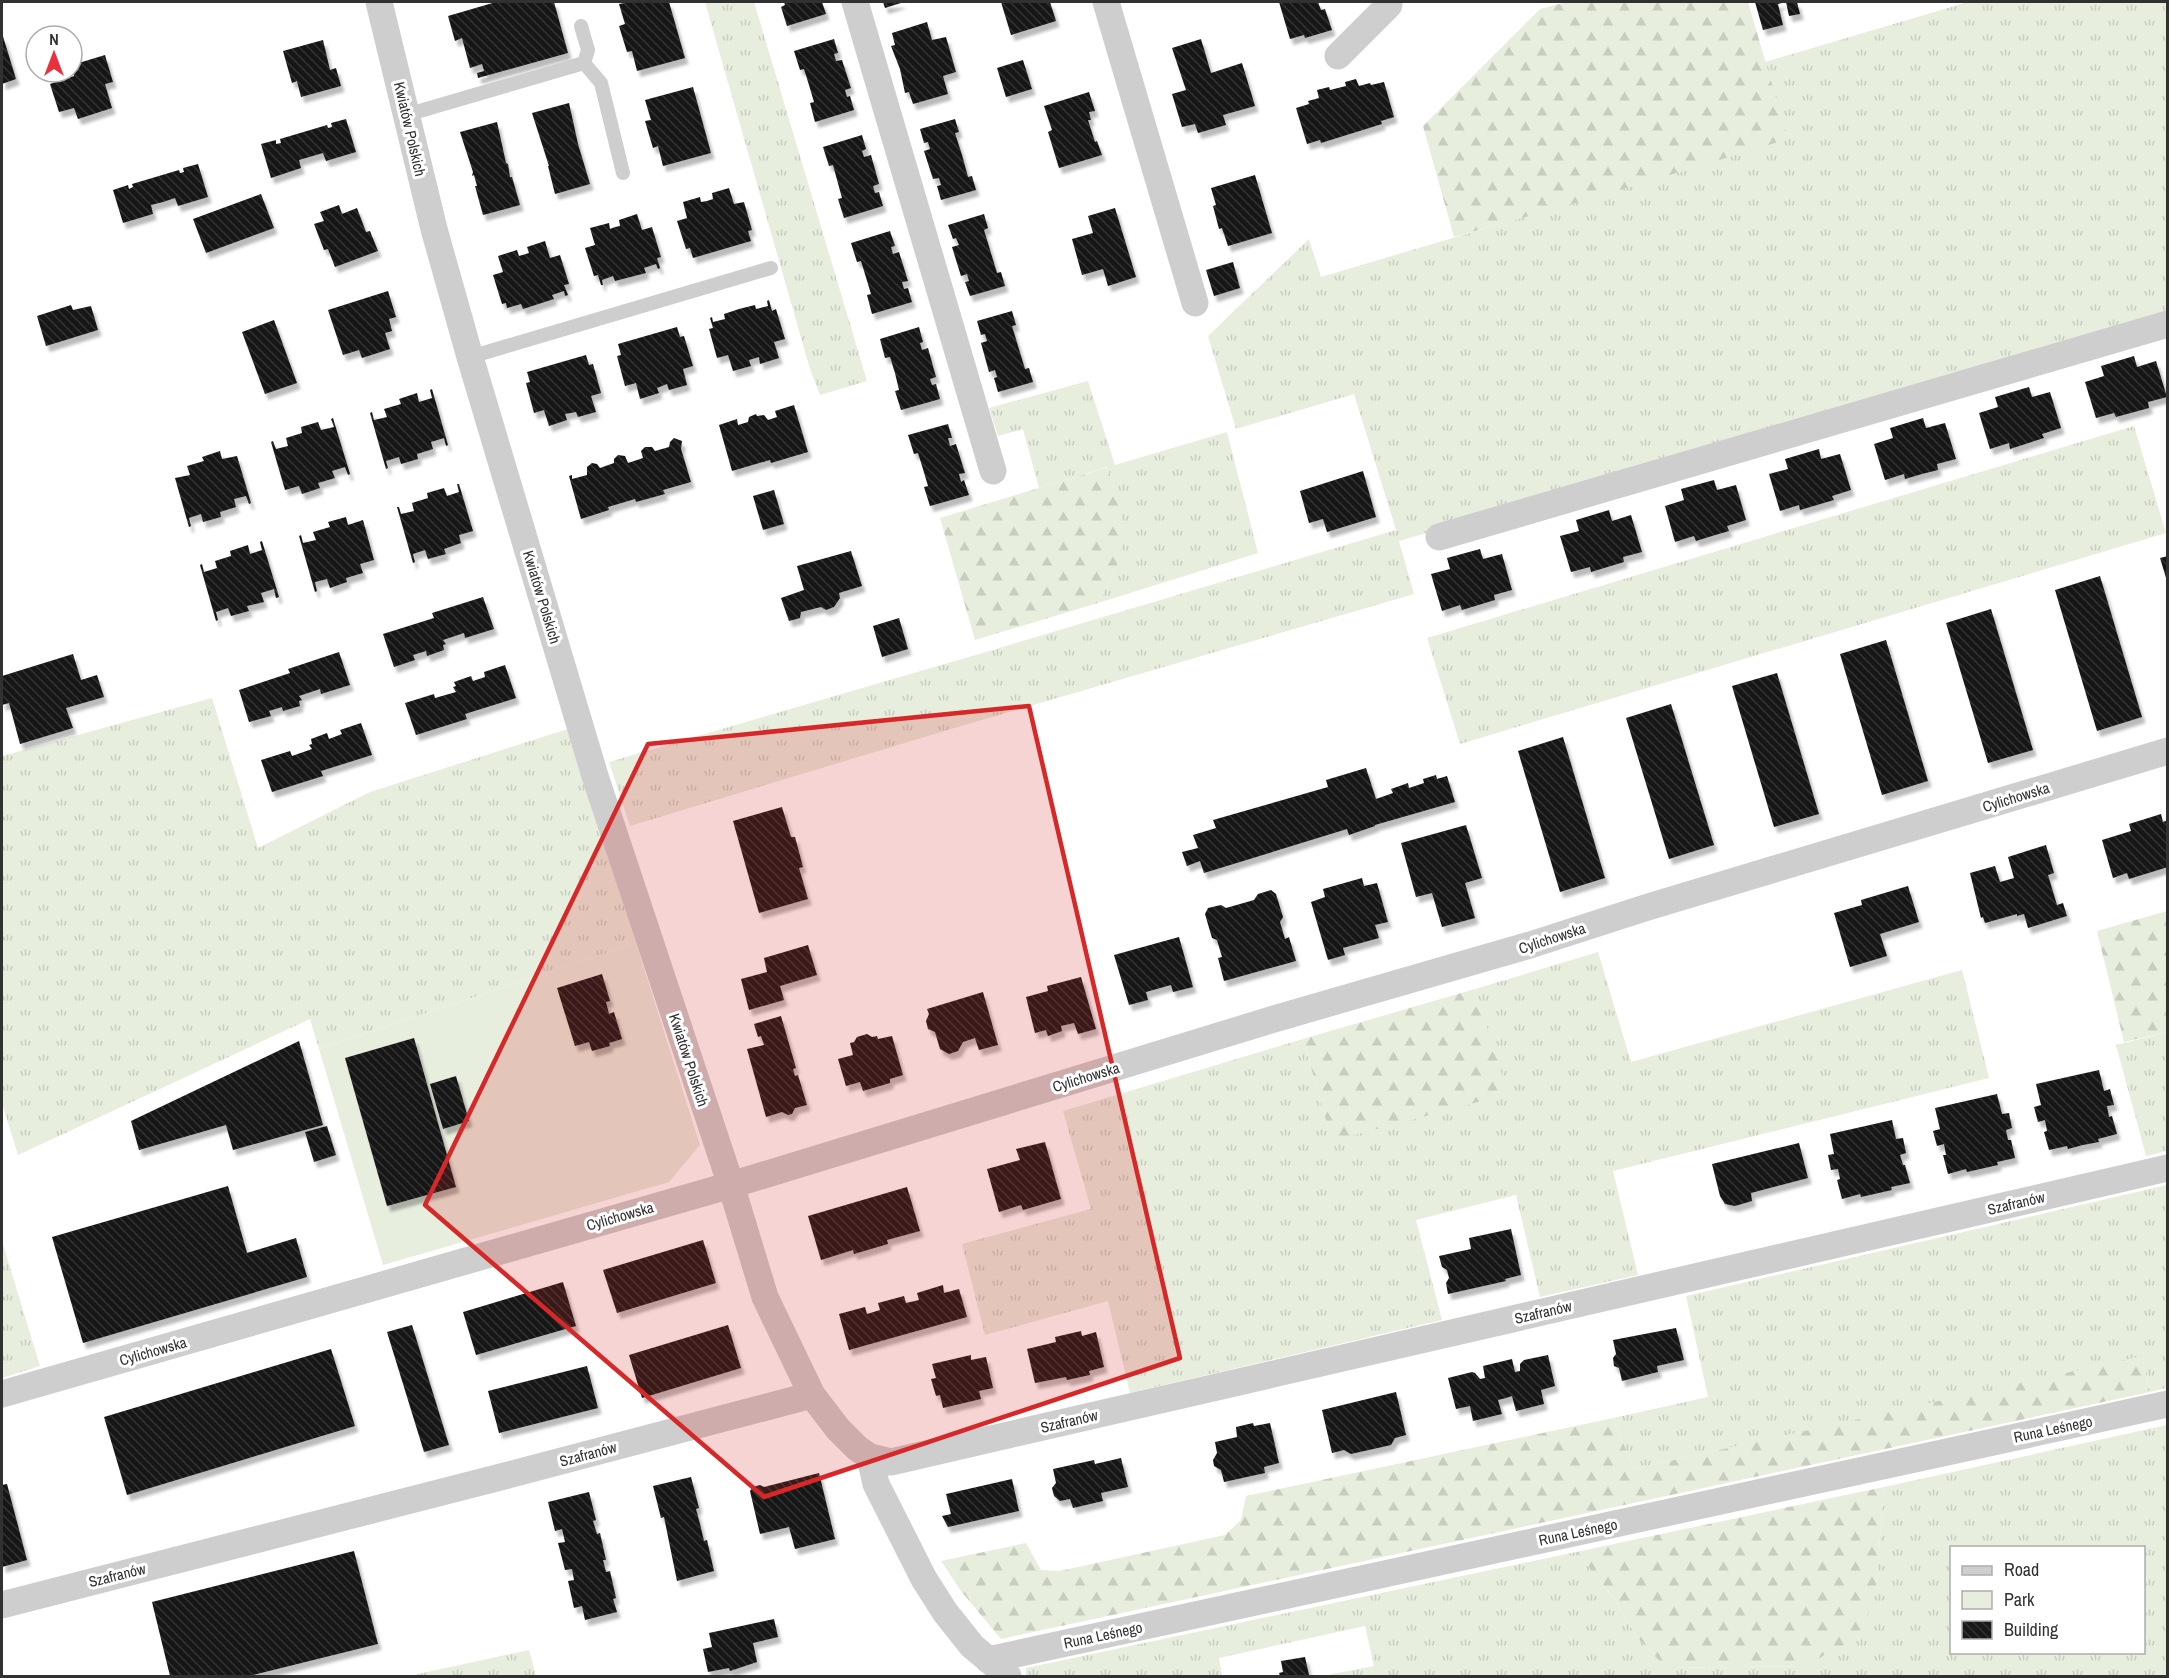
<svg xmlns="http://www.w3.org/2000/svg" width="2169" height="1678" viewBox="0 0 2169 1678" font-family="'Archivo Narrow',sans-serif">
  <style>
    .grass { fill: url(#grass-tufts); fill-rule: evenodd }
    .forest { fill: url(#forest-firs) }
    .park { fill: #e7eede }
    .building { fill: url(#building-back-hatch); filter: url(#shadow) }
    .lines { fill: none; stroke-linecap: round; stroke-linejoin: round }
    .lane { stroke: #cecece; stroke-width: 14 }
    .street { stroke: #cecece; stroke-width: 27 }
    .marked { fill: #d62828; fill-opacity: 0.2; stroke: #d62828; stroke-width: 4.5; stroke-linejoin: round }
    .labels { text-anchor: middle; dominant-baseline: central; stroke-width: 6; stroke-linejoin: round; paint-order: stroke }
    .street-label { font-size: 15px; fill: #313131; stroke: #fff }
  </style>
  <defs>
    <pattern id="grass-tufts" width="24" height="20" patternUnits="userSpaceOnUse" patternTransform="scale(1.5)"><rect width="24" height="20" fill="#e7eede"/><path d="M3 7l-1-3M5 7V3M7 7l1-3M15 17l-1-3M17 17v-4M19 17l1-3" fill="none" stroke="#c7cdbf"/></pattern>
    <pattern id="forest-firs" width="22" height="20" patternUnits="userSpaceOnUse" patternTransform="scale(1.5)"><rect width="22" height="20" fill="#e7eede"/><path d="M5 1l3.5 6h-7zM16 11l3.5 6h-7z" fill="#c7cdbf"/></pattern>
    <pattern id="building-back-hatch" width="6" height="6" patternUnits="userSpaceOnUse" patternTransform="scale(1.5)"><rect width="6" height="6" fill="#181818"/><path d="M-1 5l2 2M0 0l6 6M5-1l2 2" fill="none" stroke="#313131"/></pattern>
    <filter id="shadow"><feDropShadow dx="3.5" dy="6" stdDeviation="1.5" flood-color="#0004"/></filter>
  </defs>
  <rect width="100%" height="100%" fill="#fff"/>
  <path class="grass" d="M705 2H754L867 381 820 395 810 369Z
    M1968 2H2167V316L1399 541 1414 594 951 729 630 826 609 762 979 654 1396 530 1354 394 1236 429 1208 336 1309 239 1321 277 1787 139 1765 62Z
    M1088 381 1115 465 1227 432 1258 553 1098 603 1119 562 1107 467 1039 488 1023 429 998 436 989 408Z
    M2134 426 2166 533 1460 744 1427 638Z
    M212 698 258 848 370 792 568 729 636 943 319 1049 310 1019 18 1155 2 1103V756Z
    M1598 952 1631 1062 1962 970 1989 1078 1613 1171 1638 1275 1540 1297 1516 1195 1416 1220 1442 1320 1130 1393 1108 1301 985 1335 962 1244 1091 1209 1063 1111 1303 1039 1332 1140 1507 1094 1475 989Z
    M2167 1032V1151L2146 1156 2116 1045Z
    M2167 1185V1388L2150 1392 2142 1357 1634 1469 1613 1418 1708 1397 1686 1296Z
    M2 1241 40 1366 2 1378Z
    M2167 1425V1676H1322L1374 1666 1365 1626 1219 1658 1222 1676H1026V1668L1576 1552 1613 1597 1637 1637 1666 1668 1804 1666 1876 1590 1884 1487ZM1952 1548H2144V1652H1952Z
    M529 1650 536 1676H409Z"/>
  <path class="forest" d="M1567 2H1748L1788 139 1597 197 1454 237 1423 126 1540 9Z
    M1108 467 1124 527 1119 562 1098 603 975 640 940 518Z
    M2167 911V1032L2124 1042 2097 931Z
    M1475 989 1508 1094 1332 1141 1303 1039Z
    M2142 1356 2150 1392 1001 1639 961 1591 941 1561 1026 1543 1041 1570 1060 1571 1225 1535 1241 1520 1246 1496 1613 1418 1634 1469Z
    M1884 1487 1876 1590 1861 1636 1804 1666 1666 1668 1637 1637 1613 1597 1576 1552Z"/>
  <path class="park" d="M636 943 700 1145 669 1182 383 1265 319 1049Z"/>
  <path class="building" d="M496 2H554L568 53 478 78 477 73 484 71 482 64 470 68 462 38 455 41 448 16Z
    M630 2H669L685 58 637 71 632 51 627 52 619 26 625 24 619 4Z
    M784 2H822L826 14 787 26 781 7 785 5Z
    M883 2H904L885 8Z
    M1001 2H1050L1056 21 1011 35Z
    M1279 2H1318L1321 10 1325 9 1332 30 1305 38 1304 35 1290 39Z
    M1755 2H1797L1800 14 1789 16 1786 2 1778 4 1783 25 1763 30Z
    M927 22 932 40 946 37 956 72 943 76 948 94 913 104 909 92 905 93 900 69 891 46 895 45 892 33Z
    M2 33 16 79 2 84Z
    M834 39 838 53 834 54 836 61 842 60 851 88 845 90 847 97 850 96 854 110 815 122 810 103 814 102 809 85 804 69 800 70 794 51Z
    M1201 39 1211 73 1242 63 1255 106 1223 115 1226 125 1198 133 1195 124 1182 127 1172 94 1186 90 1172 48Z
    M323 40 330 70 336 68 341 86 301 97 297 81 292 83 283 51Z
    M105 55 113 82 105 84 112 108 78 119 74 108 59 112 50 84 74 76 72 65Z
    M1023 60 1032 89 1006 97 997 68Z
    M1356 79 1359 86 1370 83 1371 85 1384 82 1394 117 1381 121 1382 124 1321 143 1320 140 1307 144 1296 108 1309 104 1308 101 1319 98 1317 90 1329 87 1330 90 1346 86 1345 82Z
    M693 87 711 153 663 166 658 146 653 148 645 121 651 120 645 100Z
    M1089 92 1095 111 1089 112 1091 120H1088L1095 142 1097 141 1102 155 1059 168 1048 132 1052 130 1044 106Z
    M569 103 578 144 590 184 555 194 548 166H549L532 113Z
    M346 119 356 152 326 161 323 153 299 160 301 168 271 178 261 144 276 140V144L281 143 280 139 327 125 328 128 332 127 331 123Z
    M955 119 959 132 955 133 962 155 968 177 972 176 976 190 941 200 937 186 941 185 939 178 933 179 924 151 930 149 928 142 924 143 920 129Z
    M497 122 506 163 508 164 510 177H512L520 205 483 215 475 186H477L474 175 472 176 473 172 460 132Z
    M862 135 866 149 862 151 864 157 871 155 879 184 873 186 875 193 879 192 883 206 844 218 838 199 842 198 833 165 829 166 823 147Z
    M198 164 208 197 178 206 175 198 163 202 151 205 153 214 123 223 113 190 128 185 129 189 133 187 132 184 179 170 180 173 184 172 183 168Z
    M1255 175 1272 233 1228 246 1222 228 1219 229 1213 206 1216 205 1211 188Z
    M729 188 734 204 744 202 752 230 748 231 751 241 693 258 690 248 686 249 677 221 687 218 683 202 700 197 701 202 707 201 713 199 712 193Z
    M261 194 274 228 206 253 193 219Z
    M339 205 342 214 357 208 366 232 370 231 378 251 335 267 328 249 324 250 314 224 324 221 320 212Z
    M1115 208 1136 277 1108 286 1103 269 1082 275 1072 239 1093 233 1088 216Z
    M637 214 642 230 652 227 661 257 657 258 660 268 658 269 656 264 644 268 646 273 615 281 613 276 602 280 603 285H601L598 275 594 276 585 248 595 245 590 228 609 223 610 229 615 227 620 226 619 220Z
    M984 214 988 228 984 230 997 273 1001 272 1005 286 970 296 965 282 969 281 967 274 961 276 952 247 959 245 956 238 953 239 948 225Z
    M890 231 895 246 891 247 893 254 899 252 908 281 902 282 904 289 908 288 912 302 872 314 867 295 871 294 861 261 857 262 851 243Z
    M545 241 550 258 560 255 569 284 564 285 568 295 565 296 564 291 552 295 554 299 523 309 521 304 507 308 506 303 502 304 493 275 503 272 498 256 517 250 519 256 529 253 527 247Z
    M1233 262 1240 288 1214 296 1206 270Z
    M388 291 396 317 389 319 392 331 385 333 390 349 362 358 359 350 343 355 328 310Z
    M769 300 772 311 776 309 785 339 774 342 779 358 760 364 759 357 749 360 751 366 733 371 728 355 717 358 709 329 713 328 710 318 712 317 713 322 725 319 724 314 739 309 755 305 756 309 768 306 767 301Z
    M71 305 73 310 91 306 98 330 46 346 37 316Z
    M1012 311 1016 325 1012 326 1025 369 1029 368 1033 382 998 392 994 378 997 377 995 370 989 372 981 343 987 341 985 334 981 335 977 321Z
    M274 320 297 383 265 394 242 332Z
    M677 327 680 337 684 336 693 366 683 369 687 385 669 390 667 384 657 388 659 393 640 399 636 383 625 386 617 356 621 355 618 344Z
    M919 327 923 342 920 343 922 350 928 348 936 377 930 379 932 385 936 384 940 399 901 410 895 391 899 390 895 373 890 357 885 358 880 339Z
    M586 355 589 365 593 364 601 393 591 396 596 412 578 417 576 412 565 414 567 420 549 426 544 410 534 413 526 383 530 382 527 372Z
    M2134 356 2137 367 2156 361 2167 397 2148 402 2149 408 2116 417 2114 413 2096 418 2085 382 2104 376 2101 366Z
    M2029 387 2032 397 2050 392 2061 428 2042 434 2044 438 2010 449 2009 443 1990 449 1979 413 1998 407 1995 397Z
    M432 389 448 445 446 446 444 438 431 442 433 449 417 454 418 459 401 464 399 457 386 461 388 468 386 469 370 413 372 412 374 420 387 417 384 409 401 404 399 399 417 393 419 402 432 398 430 390Z
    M794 405 808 452 771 463 770 460 732 471 719 425 737 419 738 425 748 422 749 417 756 414 757 416 764 415 768 420 777 417 775 411Z
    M333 418 350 474 348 475 345 467 332 471 335 478 318 483 320 488 302 494 299 486 285 490 271 442 273 441 276 449 288 446 286 438 302 433 301 427 318 422 321 430 334 427 331 419Z
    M1923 418 1926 428 1945 423 1956 459 1937 464 1938 470 1922 474 1905 479 1904 474 1885 480 1874 444 1893 438 1890 428Z
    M948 424 952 438H948L950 446 956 444 965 473 959 474 961 482 964 480 969 495 930 506 924 487 928 486 923 469 918 453 914 454 908 435Z
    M674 438 682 441 681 449 691 482 663 490 665 494 636 502 635 499 608 507 609 510 581 519 569 476 572 475V479L587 475V467L592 463 597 464 600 468 614 463V459L618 455 625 456 628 463 643 458 641 451 645 447H652L655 451 669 447 670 442Z
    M1819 449 1821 459 1840 454 1851 490 1832 496 1834 500 1800 510 1799 505 1780 511 1769 474 1788 469 1785 459Z
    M220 451 222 459 237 456 251 503 249 504 246 496 234 499 236 507 220 512 221 517 203 522 201 514 189 518 191 526 189 527 175 478 190 475 187 466 204 461 202 457Z
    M1363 471 1376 517 1327 532 1323 519 1309 523 1300 491Z
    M1714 480 1717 490 1736 485 1746 520 1727 526 1729 531 1712 536 1696 541 1694 536 1675 542 1665 506 1684 500 1681 489Z
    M457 484H459L473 531 459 535 461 543 444 549 446 554 428 559 425 550 413 554 415 562 413 563 397 507H399L401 514 414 511 412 503 428 498 427 493 444 488 447 496 459 492Z
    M774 490 784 524 763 530 753 496Z
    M1609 510 1612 521 1631 515 1642 552 1623 557 1624 562 1591 572 1590 567 1571 572 1560 536 1579 531 1576 520Z
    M346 517 348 525 363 520 374 560 360 564 363 573 346 578 347 582 330 588 327 579 315 582 317 591 315 592 299 536 301 535 303 543 316 540 313 532 330 527 328 522Z
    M262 541 279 597 276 598 274 589 261 593 264 602 247 606 249 611 231 616 228 608 216 612 218 620 216 621 200 565 202 564 204 572 217 568 215 561 231 556 230 551 248 545 250 554 262 550 260 542Z
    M1480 549 1483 559 1502 554 1512 590 1494 595 1495 600 1462 610 1460 605 1442 611 1431 574 1450 569 1447 558Z
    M851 551 862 586 839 593 840 598 834 607 826 610 821 607 801 612 800 618 789 621 781 598 804 590 797 566Z
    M2168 556V581H2167L2160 558Z
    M2100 576 2142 717 2097 731 2055 590Z
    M483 597 494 629 465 638 464 633 443 640 446 644 443 645 444 650 427 656 426 651 413 655 415 660 394 667 383 634 434 618 432 613Z
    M1991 609 2033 750 1988 763 1946 623Z
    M899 618 908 649 882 657 873 626Z
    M1886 640 1928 781 1882 795 1840 654Z
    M339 652 350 685 321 694 320 689 299 696 302 700 299 701 300 706 283 711 282 707 269 711 271 716 249 722 239 690 290 673 288 669Z
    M73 654 81 680 97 675 104 697 66 708 73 728 20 744 9 703 2 705V676Z
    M505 665 516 698 465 714 467 719 416 735 405 703 434 694 435 698 456 692 453 687 456 686 454 682 471 676 473 681 485 677 484 672Z
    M1777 673 1819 814 1774 827 1732 686Z
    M1671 704 1714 845 1669 859 1626 718Z
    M361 723 372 755 321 771 323 776 272 792 261 760 290 751 292 756 312 749 309 745 312 744 311 739 327 733 329 739 342 734 340 730Z
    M1563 737 1605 878 1560 892 1518 751Z
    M1366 768 1376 799 1393 793 1391 789 1408 783 1409 788 1424 783 1423 779 1436 775 1437 779 1447 776 1455 802 1375 825V826L1349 835 1347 829 1204 873 1200 861 1187 866 1182 852 1198 848 1193 835 1216 828 1213 820 1328 787 1326 780Z
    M782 807 791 837H795L803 867 799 868 808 899 759 913 733 821Z
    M2161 814 2163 822 2168 820V867L2129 879 2127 873 2113 878 2102 840 2131 831 2129 824Z
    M1466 825 1482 878 1465 883 1475 918 1442 927 1432 893 1416 897 1401 843Z
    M2046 845 2054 873 2048 875 2057 905 2063 903 2067 916 2028 928 2024 914 2017 916V914L1985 923 1983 917 1981 918 1970 873 1995 866 2000 882 2014 878 2008 857Z
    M1362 878 1364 886 1377 883 1388 922 1375 925 1379 938 1343 948 1345 955 1328 960 1311 902 1325 897 1323 889Z
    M1908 886 1919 922 1880 934 1887 956 1850 967 1834 913 1862 905 1861 900Z
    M1271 890 1276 894 1283 917 1280 922 1285 939 1289 937 1296 961 1224 981 1218 958 1222 957 1217 940 1212 938 1205 914 1208 908 1221 905 1226 908 1254 900 1258 894Z
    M1179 937 1193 987 1173 992 1171 985 1146 992 1148 1000 1129 1005 1114 955Z
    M808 945 817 975 780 986 784 1000 749 1010 741 979 767 972 764 958Z
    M602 974 610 1001 606 1002 609 1014 614 1012 622 1039 609 1043 610 1046 592 1051 589 1042 575 1046 557 988Z
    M1081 977 1096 1029 1078 1034 1074 1023 1061 1026 1062 1031 1048 1036 1046 1030 1035 1033 1026 997 1048 991 1047 986Z
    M983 992 998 1045 979 1050 975 1038 963 1042 958 1051 949 1054 940 1049 935 1032 928 1029 926 1021 929 1014 927 1009Z
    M781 1016 796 1068 793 1069 795 1076 798 1075 807 1105 795 1108 792 1114 788 1115 782 1112 766 1117 747 1049 764 1045 761 1036 758 1037 754 1024Z
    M867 1034 872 1037 877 1036 878 1039 892 1036 903 1075 890 1079V1083L863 1091 860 1082 846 1086 838 1059 853 1055 850 1043 854 1042 857 1037Z
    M414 1038 456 1187 387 1206 345 1058Z
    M299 1041 323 1125 233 1150 226 1125 139 1150 131 1121Z
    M2099 1070 2104 1091 2110 1089 2114 1105 2107 1106 2109 1117 2112 1116 2117 1134 2098 1139 2099 1142 2083 1145 2068 1149 2067 1146 2049 1150 2044 1132 2047 1131 2045 1120 2038 1122 2034 1107 2041 1105 2036 1084Z
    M456 1076 469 1121 443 1129 430 1084Z
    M1997 1094 2002 1114 2009 1113 2012 1128 2006 1130 2008 1140H2011L2015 1158 1997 1162 1998 1165 1967 1172 1966 1169 1948 1174 1943 1155H1946L1944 1144 1937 1146 1933 1131 1940 1129 1935 1108Z
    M1892 1120 1896 1139 1903 1138 1906 1153 1900 1155 1903 1165H1905L1910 1183 1891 1187 1892 1190 1861 1197 1860 1194 1842 1199 1837 1180 1840 1179 1838 1169 1831 1170 1828 1155 1834 1154 1830 1134Z
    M327 1126 336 1155 314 1162 305 1132Z
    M1045 1142 1061 1199 1023 1210 1021 1205 999 1212 987 1169 1020 1160 1016 1149Z
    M1799 1143 1808 1178 1751 1193 1752 1201 1735 1206 1725 1204 1720 1196 1712 1164Z
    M228 1186 247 1253 296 1238 307 1277 83 1343 52 1237Z
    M907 1187 920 1231 887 1240 888 1244 854 1254 853 1250 821 1260 808 1216Z
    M1511 1229 1521 1275 1505 1279 1506 1281 1448 1294 1446 1283 1449 1278 1447 1270 1442 1267 1439 1256 1471 1249 1469 1238Z
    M703 1240 716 1283 617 1313 603 1270Z
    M563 1282 576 1326 476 1355 463 1312Z
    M943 1285 944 1293 959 1289 967 1317 849 1350 839 1314 865 1307 867 1314 880 1310 878 1303 904 1296 906 1303 919 1300 917 1293Z
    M412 1325 449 1445 424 1452 387 1332Z
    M728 1325 741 1368 642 1398 629 1355Z
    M1676 1328 1684 1360 1657 1366 1658 1372 1622 1381 1619 1368 1614 1366 1613 1358 1616 1354 1613 1340Z
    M1081 1331 1082 1336 1096 1332 1104 1367 1089 1371 1090 1375 1067 1380 1066 1377 1035 1383 1027 1349 1056 1342 1055 1337Z
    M331 1349 355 1426 127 1495 104 1417Z
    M971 1355V1360L986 1357 993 1388 979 1391 981 1399 943 1408 940 1395 936 1396 931 1379 936 1378 932 1364Z
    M1548 1355 1555 1386 1541 1390 1544 1404 1516 1411 1512 1396 1506 1398 1498 1400 1502 1414 1473 1421 1470 1406 1456 1409 1448 1378 1472 1372 1475 1373 1480 1379 1485 1378 1483 1366 1512 1359 1515 1372 1520 1371V1364L1524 1360Z
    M587 1366 598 1408 499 1433 488 1391Z
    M1396 1392 1406 1435 1395 1438 1391 1445 1351 1454 1344 1450 1332 1453 1322 1410Z
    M1253 1423 1254 1426 1270 1423 1279 1463 1264 1467 1265 1473 1224 1482 1221 1470 1214 1466 1213 1460 1217 1453 1215 1442 1237 1437 1236 1427Z
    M1121 1458 1128 1487 1101 1493 1103 1501 1073 1508 1070 1499 1060 1501 1054 1496 1052 1488 1056 1483 1053 1469 1094 1460 1095 1464Z
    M819 1473 835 1539 795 1549 789 1527 760 1534 750 1491 753 1487 760 1485 764 1487Z
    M691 1477 699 1508 696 1509 700 1524 704 1541 707 1540 714 1571 677 1581 664 1517 661 1518 653 1486Z
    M1012 1479 1019 1511 948 1527 942 1516 951 1514 946 1494Z
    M7 1484 27 1560 2 1567V1485Z
    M589 1492 596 1520 593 1521 597 1534 600 1533 606 1560H603L606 1572 610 1571 616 1598 613 1599 617 1612 585 1620 582 1606 574 1608 568 1581 574 1580 572 1569 565 1570 558 1543 565 1542 562 1529 555 1531 548 1502Z
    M354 1551 378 1644 249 1676H170L152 1602Z
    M774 1619 778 1637 753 1643 757 1662 730 1671 729 1668 708 1672 703 1649 712 1647 709 1633Z
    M1305 1657 1309 1675 1280 1676 1279 1673 1283 1672 1281 1661Z"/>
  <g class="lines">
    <path class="lane" d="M581 26 588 50 584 63
      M406 115 584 63 601 83 623 173
      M470 357 771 268"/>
    <path class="street" d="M379 2 434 229 470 357 595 776 731 1185 765 1297 812 1395 838 1429 857 1448 870 1457 891 1462 2168 1168
      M855 2 993 471
      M1106 2 1195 303
      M1338 56 1389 5 1387 2
      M1439 537 2168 324
      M2 1394 731 1185 1274 1019 1530 945 1648 907 2168 751
      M870 1457 876 1484 924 1579 945 1612 972 1646 1008 1676
      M2 1605 512 1474 812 1395
      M988 1660 2168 1404"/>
  </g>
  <path class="marked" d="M1029 706 1180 1358 764 1497 425 1205 648 744Z"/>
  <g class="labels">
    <g class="street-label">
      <text transform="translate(410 129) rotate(77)">Kwiatów Polskich</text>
      <text transform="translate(542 597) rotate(73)">Kwiatów Polskich</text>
      <text transform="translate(2016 797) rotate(-17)">Cylichowska</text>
      <text transform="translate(1552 938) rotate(-18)">Cylichowska</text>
      <text transform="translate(689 1060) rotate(72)">Kwiatów Polskich</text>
      <text transform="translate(1086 1077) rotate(-17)">Cylichowska</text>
      <text transform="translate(2016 1203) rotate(-13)">Szafranów</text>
      <text transform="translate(620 1216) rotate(-16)">Cylichowska</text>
      <text transform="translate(1543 1312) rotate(-13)">Szafranów</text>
      <text transform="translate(153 1351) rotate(-16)">Cylichowska</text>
      <text transform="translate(1069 1421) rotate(-13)">Szafranów</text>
      <text transform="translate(2053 1429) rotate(-12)">Runa Leśnego</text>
      <text transform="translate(588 1454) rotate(-15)">Szafranów</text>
      <text transform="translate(1578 1532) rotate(-12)">Runa Leśnego</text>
      <text transform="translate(117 1575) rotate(-14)">Szafranów</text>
      <text transform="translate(1103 1635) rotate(-12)">Runa Leśnego</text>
    </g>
  </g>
  <rect width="2169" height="1678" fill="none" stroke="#313131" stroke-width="6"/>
  <rect x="1950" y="1546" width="195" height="108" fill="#ffffff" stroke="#adadad" stroke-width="1.5"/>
  <rect x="1962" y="1566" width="30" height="9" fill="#cecece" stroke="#adadad" stroke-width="1.5"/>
  <text x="2004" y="1576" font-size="18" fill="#313131">Road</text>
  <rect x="1962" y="1591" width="30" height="18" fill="#e7eede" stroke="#adadad" stroke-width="1.5"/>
  <text x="2004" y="1606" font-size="18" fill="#313131">Park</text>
  <rect x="1962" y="1621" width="30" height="18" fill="url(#building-back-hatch)" stroke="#adadad" stroke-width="1.5"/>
  <text x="2004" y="1636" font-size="18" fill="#313131">Building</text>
  <g transform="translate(54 54)"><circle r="28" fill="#ffffff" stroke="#adadad" stroke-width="1.5"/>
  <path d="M0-4.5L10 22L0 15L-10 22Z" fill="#e9313e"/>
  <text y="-9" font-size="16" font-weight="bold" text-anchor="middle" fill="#313131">N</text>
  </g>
</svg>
